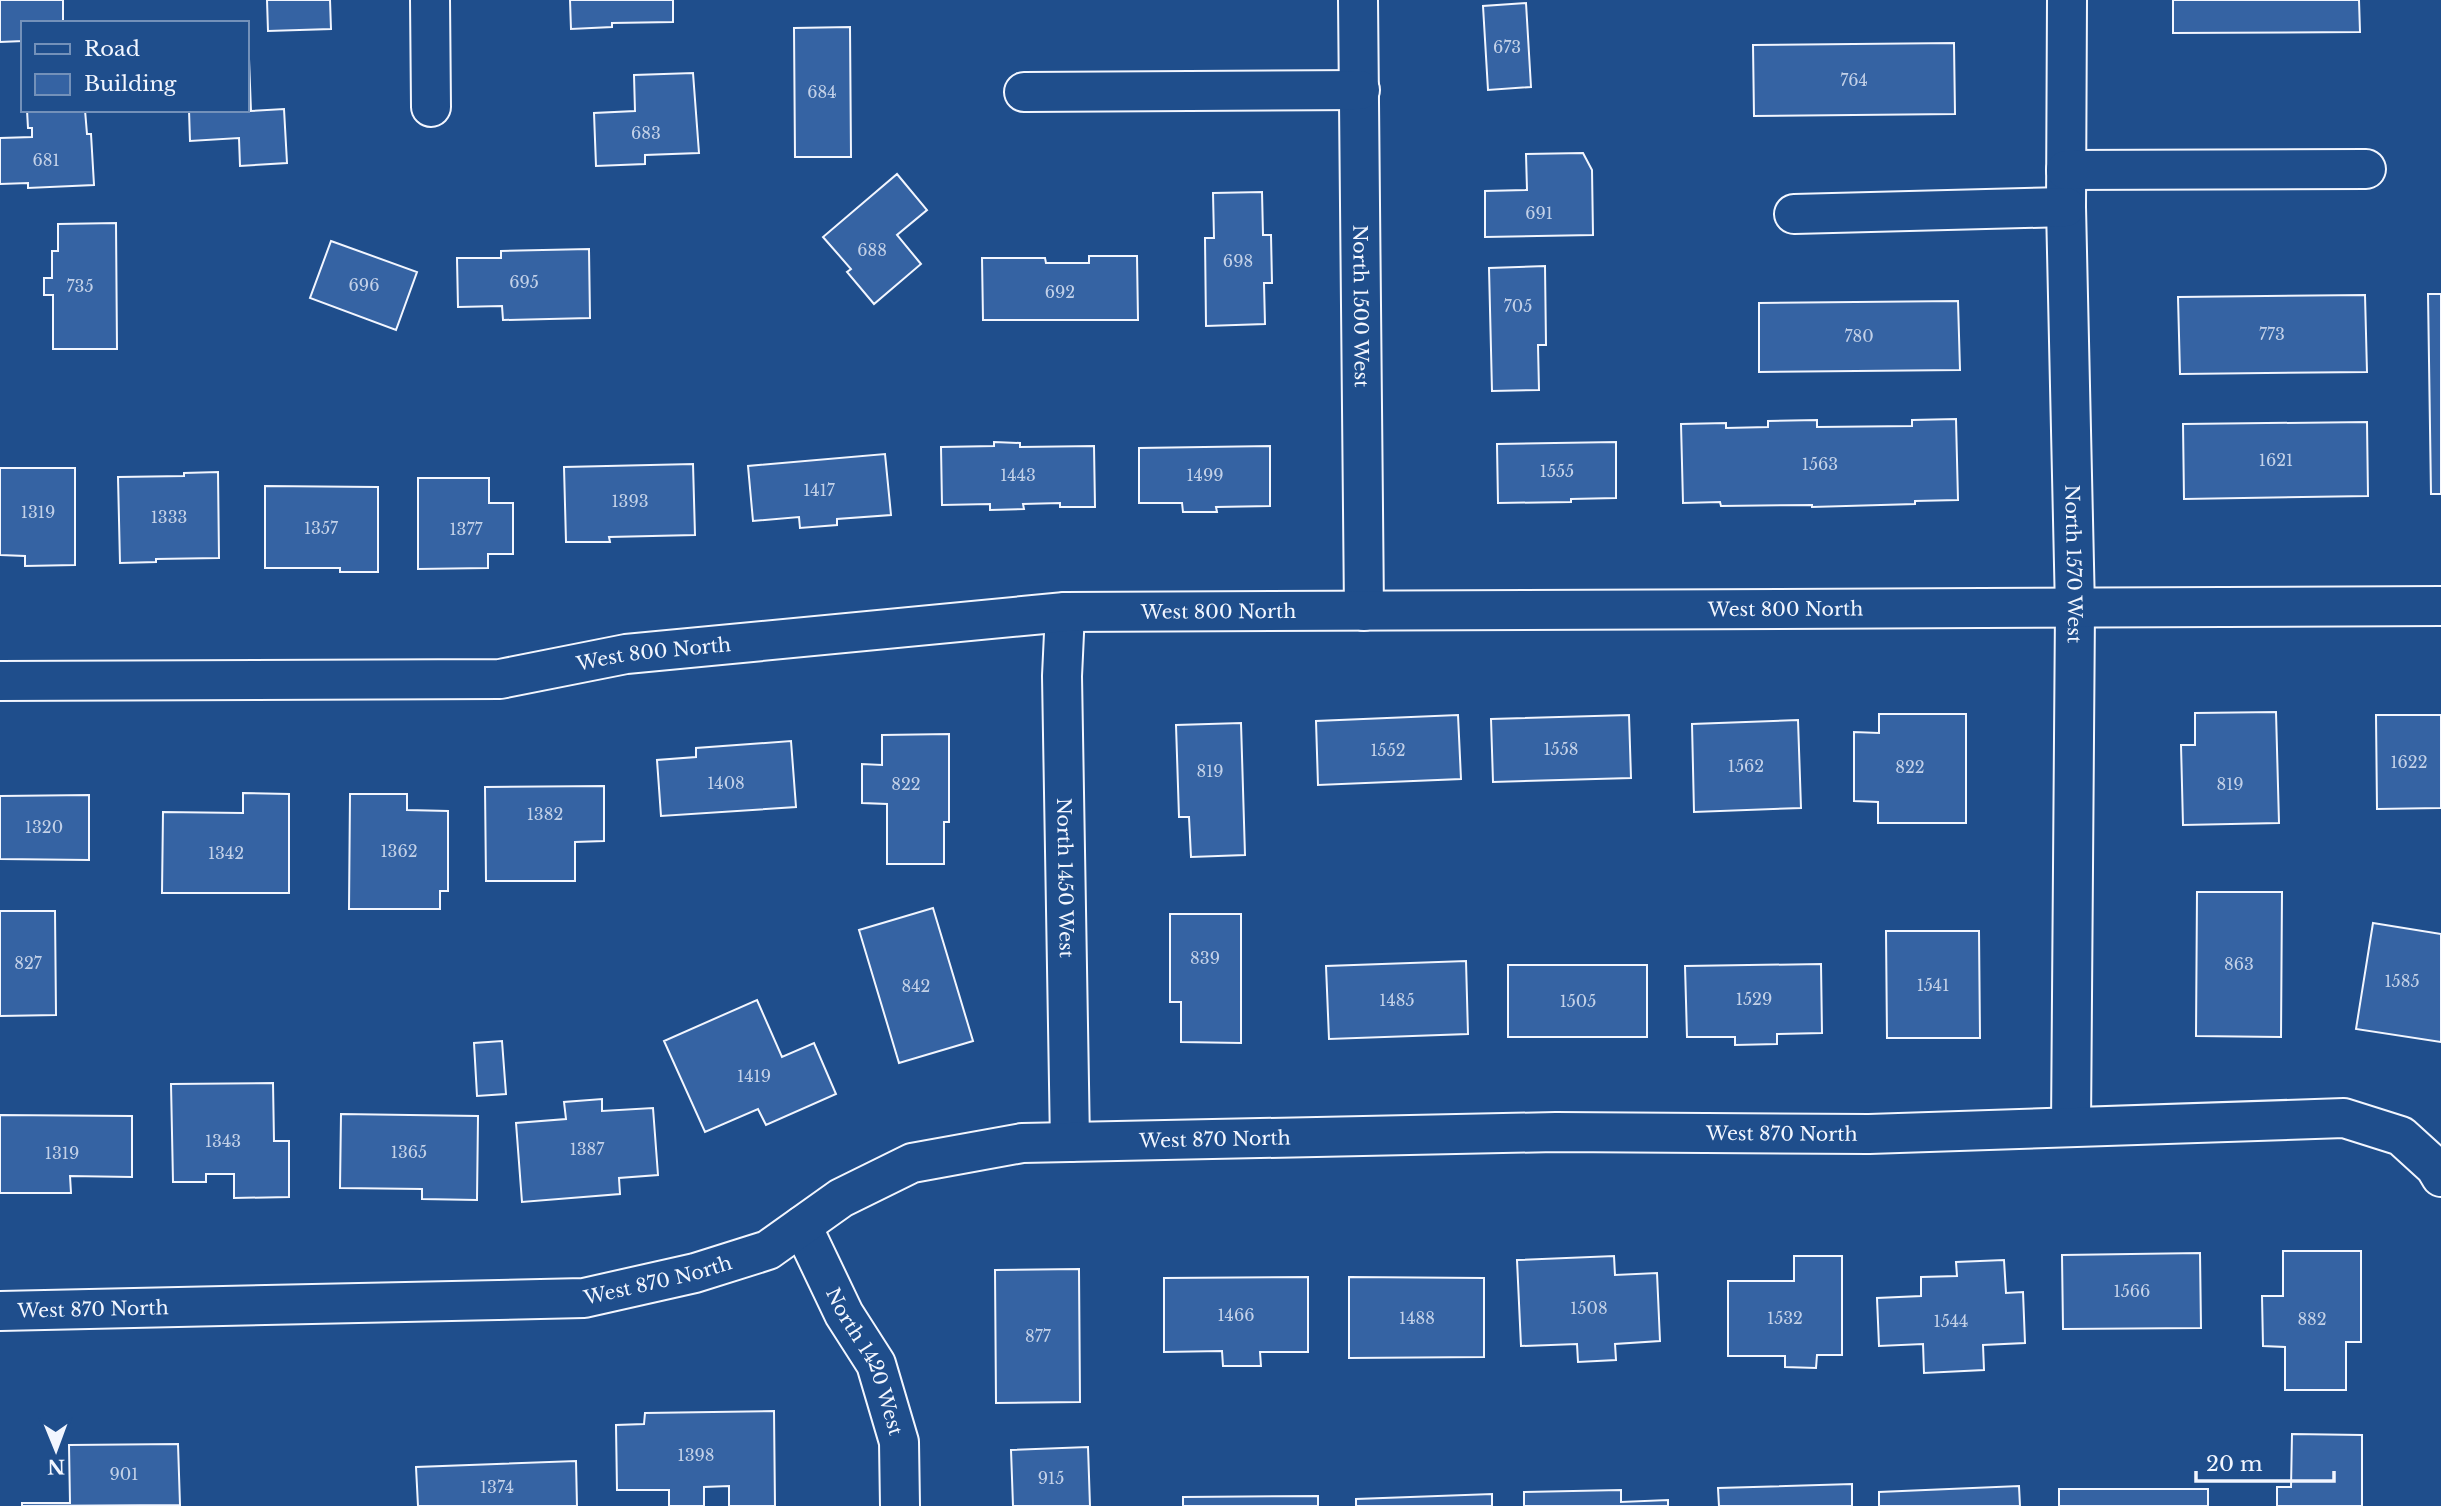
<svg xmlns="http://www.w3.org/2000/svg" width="2441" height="1506" viewBox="0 0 2441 1506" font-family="'Libre Baskerville',serif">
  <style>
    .building { fill: #3563a3; stroke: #f2f6ff; stroke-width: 2 }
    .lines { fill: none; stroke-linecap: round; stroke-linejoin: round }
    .minor-casing { stroke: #f2f6ff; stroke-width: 42 }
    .minor { stroke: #1f4e8c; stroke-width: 38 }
    .labels { text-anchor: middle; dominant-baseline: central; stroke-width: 5; stroke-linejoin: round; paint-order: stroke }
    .number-label { font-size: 16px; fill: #c3d1e8 }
    .street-label { font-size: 19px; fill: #f2f6ff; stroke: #1f4e8c }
  </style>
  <rect width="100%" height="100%" fill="#1f4e8c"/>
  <path class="building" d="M0 0H63V23H23V41L0 42Z
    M267 0H330L331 29 268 31Z
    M570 0H673V22L612 23V27L571 29Z
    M2173 0H2359L2360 32 2173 33Z
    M1526 3 1531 87 1488 90 1483 6Z
    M850 27 851 157H795L794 28Z
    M1954 43 1955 114 1754 116 1753 45Z
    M247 59H249L251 111 284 109 287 163 240 166 239 138 190 141 189 110H247Z
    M693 73 699 153 645 155V164L596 166 594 113 635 111 634 75Z
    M27 110H85L87 134H91L94 185 28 188V183L0 184V138L32 137V128H28Z
    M1583 153 1592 170 1593 235 1485 237V191L1527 190 1526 154Z
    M897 174 927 210 897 235 921 264 874 304 847 272 851 269 823 237Z
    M1262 192 1263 235H1271L1272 283H1264L1265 324 1206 326 1205 238H1214L1213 193Z
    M116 223 117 349H53V295H44V278H52V251H58V224Z
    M331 241 417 272 396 330 310 298Z
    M589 249 590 318 503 320 502 306 458 307 457 258H501V251Z
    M1089 256H1137L1138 320H983L982 258H1045L1046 263H1089Z
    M1545 266 1546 345H1538L1539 390 1492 391 1489 268Z
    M2428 294H2441V494H2431Z
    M2365 295 2367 372 2180 374 2178 297Z
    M1958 301 1960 370 1759 372V303Z
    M1956 419 1958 500 1915 501V504L1812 507V505L1721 506 1720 502 1683 503 1681 424 1726 423V428L1768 427V421L1817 420V427L1912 426V420Z
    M2367 422 2368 496 2184 499 2183 424Z
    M994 442 1020 443V447L1094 446 1095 507H1060V503L1023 504 1024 509 990 510V504L942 505 941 447 994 446Z
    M1616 442V498L1571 499V502L1498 503 1497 444Z
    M1270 446V506L1216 507 1217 512H1183L1182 503H1139V448Z
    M885 454 891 515 837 519V525L800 528 799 517 753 521 748 466Z
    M693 464 695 535 609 537 610 542H566L564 467Z
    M0 468H75V565L25 566V556L0 555Z
    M218 472 219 558 156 559V562L120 563 118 477 184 476V473Z
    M418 478H489V503H513V554H488V568L418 569Z
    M265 486 378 487V572H340V568H265Z
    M2276 712 2279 823 2183 825 2181 745H2195V713Z
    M1879 714H1966V823H1878V802L1854 801V732L1879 733Z
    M1458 715 1461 779 1318 785 1316 721Z
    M1629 715 1631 778 1493 782 1491 719Z
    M2376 715H2441V808L2377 809Z
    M1798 720 1801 808 1694 812 1692 724Z
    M1241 723 1245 855 1191 857 1189 817H1179L1176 725Z
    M949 734V822H944V864H887V804L862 803V764L882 765V735Z
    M791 741 796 807 661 816 657 760 696 757V748Z
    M604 786V841L575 842V881H486L485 787Z
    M243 793 289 794V893H162L163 812 243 813Z
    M350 794H407V810L448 811V891H440V909H349Z
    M89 795V860L0 859V796Z
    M2197 892H2282L2281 1037 2196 1036Z
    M933 908 973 1041 899 1063 859 930Z
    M0 911H55L56 1015 0 1016Z
    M1170 914H1241V1043L1181 1042V1002H1170Z
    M2373 923 2441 934V1042L2356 1029Z
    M1886 931H1979L1980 1038H1887Z
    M1466 961 1468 1034 1329 1039 1326 966Z
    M1821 964 1822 1033 1777 1034V1044L1735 1045V1037H1687L1685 966Z
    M1508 965H1647V1037H1508Z
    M757 1000 782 1057 814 1043 836 1094 766 1125 758 1109 705 1132 664 1041Z
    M502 1041 506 1094 477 1096 474 1043Z
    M273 1083 274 1141H289V1197L234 1198V1174H206V1182H173L171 1084Z
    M602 1099V1111L653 1108 658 1175 619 1178 620 1194 522 1202 516 1123 566 1119 564 1102Z
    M341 1114 478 1116 477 1200 422 1199V1189L340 1188Z
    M0 1115 132 1116V1177L70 1176 71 1193H0Z
    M2283 1251H2361V1342H2346V1390H2285V1347L2263 1346 2262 1296H2283Z
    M2200 1253 2201 1328 2063 1329 2062 1255Z
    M1614 1256 1615 1275 1657 1273 1660 1341 1615 1344 1616 1360 1578 1362 1577 1344 1521 1346 1517 1260Z
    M1794 1256H1842V1355H1817L1816 1368 1785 1367V1356H1728V1281H1794Z
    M2004 1260 2006 1293 2023 1292 2025 1343 1983 1345 1984 1370 1924 1373 1923 1344 1879 1346 1877 1298 1921 1296V1277L1957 1276 1956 1262Z
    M1079 1269 1080 1402 996 1403 995 1270Z
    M1308 1277V1352H1260L1261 1366H1223L1222 1351 1164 1352V1278Z
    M1349 1277 1484 1278V1357L1349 1358Z
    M774 1411 775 1506H729V1486L704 1487V1506H669V1490H617L616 1425 644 1424 645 1413Z
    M2292 1434 2362 1435V1506H2277V1487H2291Z
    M178 1444 180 1505 22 1506V1503H70L69 1445Z
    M1088 1447 1090 1506H1013L1011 1450Z
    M576 1461 577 1506H418L416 1467Z
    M1852 1484V1506H1719L1718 1488Z
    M2019 1486 2020 1506H1879V1492Z
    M2059 1489H2208V1506H2059Z
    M1621 1490V1502L1668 1500V1506H1524V1492Z
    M1492 1494V1506H1356V1499Z
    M1318 1496V1506H1183V1497Z"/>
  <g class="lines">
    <g class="minor-casing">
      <g id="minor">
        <path d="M430 0 431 107"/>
        <path id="s1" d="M1358 0 1364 611"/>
        <path id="s2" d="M2067 0 2066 207 2075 609 2071 1127"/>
        <path d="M1024 92 1360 90"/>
        <path d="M2066 170 2366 169"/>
        <path d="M1794 214 2066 207"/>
        <path id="s3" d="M1065 612 1062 676 1070 1142"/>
        <path id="s4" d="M0 681 500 679 626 654 1065 612 2441 606"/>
        <path id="s5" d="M802 1226 844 1314 876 1364 899 1442 900 1506"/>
        <path id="s6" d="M0 1311 584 1298 695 1273 768 1250 841 1198 912 1163 1022 1143 1556 1132 1869 1134 2344 1118 2401 1136 2435 1167 2441 1177"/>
      </g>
    </g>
    <use href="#minor" class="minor"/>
  </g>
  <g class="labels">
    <g class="number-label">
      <text x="1507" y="47">673</text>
      <text x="1854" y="80">764</text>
      <text x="822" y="92">684</text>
      <text x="646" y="133">683</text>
      <text x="46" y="160">681</text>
      <text x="1539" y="213">691</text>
      <text x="872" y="250">688</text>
      <text x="1238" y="261">698</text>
      <text x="524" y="282">695</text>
      <text x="364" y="285">696</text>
      <text x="80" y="286">735</text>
      <text x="1060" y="292">692</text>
      <text x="1518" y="306">705</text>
      <text x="2272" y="334">773</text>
      <text x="1859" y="336">780</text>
      <text x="2276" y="460">1621</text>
      <text x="1820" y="464">1563</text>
      <text x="1557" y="471">1555</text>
      <text x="1018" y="475">1443</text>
      <text x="1205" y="475">1499</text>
      <text x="819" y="490">1417</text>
      <text x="630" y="501">1393</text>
      <text x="38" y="512">1319</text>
      <text x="169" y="517">1333</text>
      <text x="321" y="528">1357</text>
      <text x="466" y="529">1377</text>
      <text x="1561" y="749">1558</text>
      <text x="1388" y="750">1552</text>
      <text x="2409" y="762">1622</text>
      <text x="1746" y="766">1562</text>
      <text x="1910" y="767">822</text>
      <text x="1210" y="771">819</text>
      <text x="726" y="783">1408</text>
      <text x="906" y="784">822</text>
      <text x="2230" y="784">819</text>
      <text x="545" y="814">1382</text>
      <text x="44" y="827">1320</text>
      <text x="399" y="851">1362</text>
      <text x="226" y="853">1342</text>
      <text x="1205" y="958">839</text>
      <text x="28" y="963">827</text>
      <text x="2239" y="964">863</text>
      <text x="2402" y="981">1585</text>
      <text x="1933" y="985">1541</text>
      <text x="916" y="986">842</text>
      <text x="1754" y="999">1529</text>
      <text x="1397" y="1000">1485</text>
      <text x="1578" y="1001">1505</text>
      <text x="754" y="1076">1419</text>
      <text x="223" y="1141">1343</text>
      <text x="587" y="1149">1387</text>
      <text x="409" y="1152">1365</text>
      <text x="62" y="1153">1319</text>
      <text x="2132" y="1291">1566</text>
      <text x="1589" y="1308">1508</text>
      <text x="1236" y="1315">1466</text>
      <text x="1417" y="1318">1488</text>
      <text x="1785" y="1318">1532</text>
      <text x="2312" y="1319">882</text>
      <text x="1951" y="1321">1544</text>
      <text x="1038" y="1336">877</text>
      <text x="696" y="1455">1398</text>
      <text x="124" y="1474">901</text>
      <text x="1051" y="1478">915</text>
      <text x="497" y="1487">1374</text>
    </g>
    <g class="street-label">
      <text stroke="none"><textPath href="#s1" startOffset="306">North 1500 West</textPath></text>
      <text stroke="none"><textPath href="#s2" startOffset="564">North 1570 West</textPath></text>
      <text stroke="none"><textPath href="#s4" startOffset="1790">West 800 North</textPath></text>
      <text stroke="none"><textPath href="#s4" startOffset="1223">West 800 North</textPath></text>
      <text stroke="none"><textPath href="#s4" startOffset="656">West 800 North</textPath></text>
      <text stroke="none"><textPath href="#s3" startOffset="266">North 1450 West</textPath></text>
      <text stroke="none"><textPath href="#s6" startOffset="1815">West 870 North</textPath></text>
      <text stroke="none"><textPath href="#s6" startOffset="1248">West 870 North</textPath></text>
      <text stroke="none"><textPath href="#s6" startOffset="660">West 870 North</textPath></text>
      <text stroke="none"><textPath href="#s6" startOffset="93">West 870 North</textPath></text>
      <text stroke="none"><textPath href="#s5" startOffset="150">North 1420 West</textPath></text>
    </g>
  </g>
  <rect x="21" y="21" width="228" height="91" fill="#1f4e8c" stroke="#7391ba" stroke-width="2"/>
  <rect x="35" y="44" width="35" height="10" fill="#1f4e8c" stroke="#7391ba" stroke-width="2"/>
  <text x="84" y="56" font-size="21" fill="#f2f6ff">Road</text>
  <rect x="35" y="74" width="35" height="21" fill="#3563a3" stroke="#7391ba" stroke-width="2"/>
  <text x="84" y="91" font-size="21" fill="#f2f6ff">Building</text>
  <g transform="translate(56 1450) rotate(179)" stroke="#1f4e8c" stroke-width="5" paint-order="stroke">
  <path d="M0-5L12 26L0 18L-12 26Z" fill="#f2f6ff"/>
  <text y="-10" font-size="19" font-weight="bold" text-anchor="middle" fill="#f2f6ff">N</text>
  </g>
  <path d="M2196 1471v10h138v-10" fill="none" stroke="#f2f6ff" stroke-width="3.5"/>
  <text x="2206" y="1471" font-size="21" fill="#f2f6ff" stroke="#1f4e8c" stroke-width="5" paint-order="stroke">20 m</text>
</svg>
